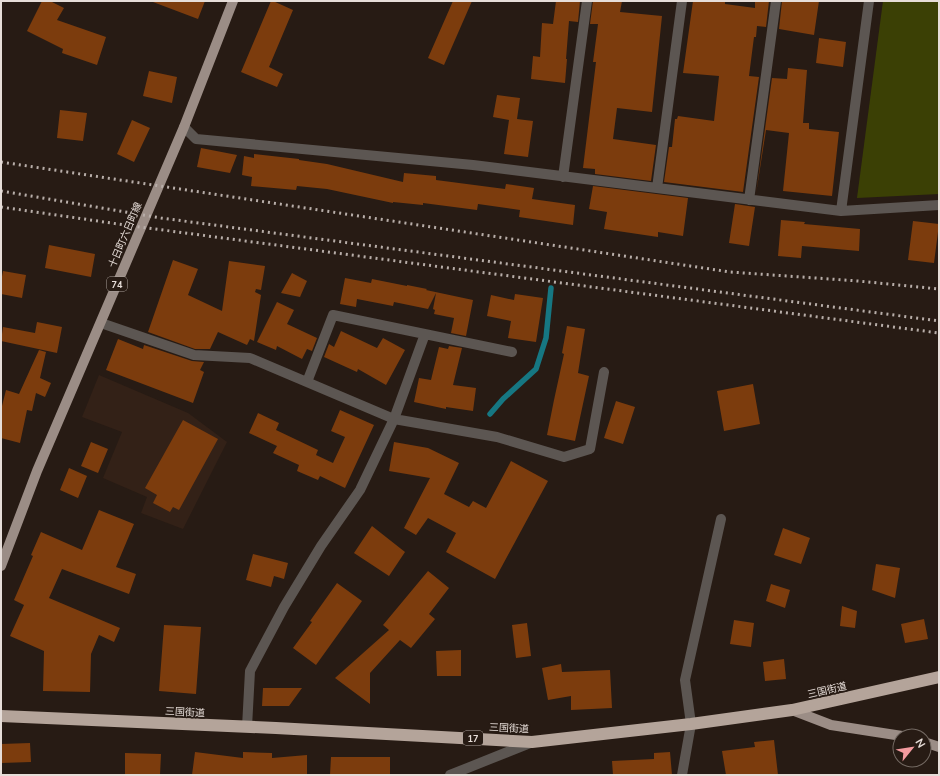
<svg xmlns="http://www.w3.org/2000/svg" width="940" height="776" viewBox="0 0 940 776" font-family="Mulish,'Noto Sans JP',sans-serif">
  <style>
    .built { fill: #332117 }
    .green { fill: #3b4005 }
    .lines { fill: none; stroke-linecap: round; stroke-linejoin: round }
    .stream { stroke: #167782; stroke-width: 5.5 }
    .building { fill: #7c3c0d }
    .minor { stroke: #5c5652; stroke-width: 10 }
    .major { stroke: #9b8d86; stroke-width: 10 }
    .highway { stroke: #b4a49a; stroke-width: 12 }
    .rail { stroke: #b8aea9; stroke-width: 3; stroke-dasharray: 2 4; stroke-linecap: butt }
    .labels { text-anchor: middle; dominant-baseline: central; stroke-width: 3.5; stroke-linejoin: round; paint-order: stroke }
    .shield { fill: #271b14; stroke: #ada39d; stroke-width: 1 }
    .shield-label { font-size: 9px; font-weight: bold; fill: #e6ddd8 }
    .street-label { font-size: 10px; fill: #e6ddd8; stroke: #271b14 }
  </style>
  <rect width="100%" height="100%" fill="#271b14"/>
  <path class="built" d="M99 375 188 413 227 442 183 529 141 513 147 497 103 478 122 432 82 417Z"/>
  <path class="green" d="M883 1H939V194L857 198Z"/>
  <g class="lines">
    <path class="stream" d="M490 414 503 399 536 369 546 338 551 288"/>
  </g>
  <path class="building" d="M42 1H50L64 8 57 20 106 37 97 65 62 53 63 49 27 31Z
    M153 1H205L198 19 153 2Z
    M271 1H273L293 10 269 67 283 74 277 87 241 72Z
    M453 1H472L444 65 428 58Z
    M556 1H580L578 22 569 21 566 59H567L565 83 531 79 533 56 540 57 542 23 553 24Z
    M593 1H622L620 12 662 16 652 112 617 108 613 139 656 145 651 181 595 174V169L583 168 596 62H593L598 24H590Z
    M693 1H725V4L755 8V1H769L766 27 757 26 756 37H754L749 76 759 77 743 192 664 182 669 147H672L675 119H677L678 116 714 121 719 76 683 73Z
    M782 1H819L814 35 779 29Z
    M819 38 846 42 843 67 816 63Z
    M788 68 807 70 803 123H809V129L839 132 832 196 783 191 789 133 766 130 756 194 772 78 787 79Z
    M149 71 177 77 172 103 143 96Z
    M497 95 520 98 517 119 533 121 528 157 504 154 509 120 493 117Z
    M60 110 87 113 83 141 57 138Z
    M132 120 150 128 134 162 117 154Z
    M201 148 237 155 230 173 197 167Z
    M254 154 299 159V160L327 164 403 182 404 173 436 176V180L505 189 506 184 534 188 532 199 575 205 573 225 519 217 520 210 478 204 477 210 423 203V205L393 202V203L327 189 297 186 296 190 251 186 252 177 242 175 244 156 254 158Z
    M593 186 688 198 683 236 658 232V237L604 229 607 212 589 209Z
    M735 204 755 207 749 246 729 243Z
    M781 220 805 222 804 224 860 229 859 251 802 246 801 258 778 256Z
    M913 221 939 224 934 263 908 260Z
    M49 245 95 254 91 277 45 268Z
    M173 260 198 269 188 295 222 311 229 261 265 266 261 290 256 289 255 292 261 295 254 341 250 339 247 345 218 332 210 349H195L148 332Z
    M3 271 26 275 22 298 1 294V282Z
    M292 273 307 281 300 297 281 293Z
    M345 278 371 283 372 279 407 286V285L427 289 426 290 473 300 466 336 451 333 454 318 434 314 435 310 433 309 436 293 428 309 394 302 393 306 357 299 356 307 340 304Z
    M515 294 543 298 536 342 508 338 511 321 487 316 491 295 514 300Z
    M277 302 294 310 287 324 317 338 312 351 307 349 302 359 277 346 276 350 257 342Z
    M37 322 62 327 57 353 1 341 3 327 35 333Z
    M567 326 585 329 578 373 589 376 575 441 547 435 554 400 564 354 562 353Z
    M341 331 377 348 383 338 405 350 386 385 358 369 357 372 324 357 329 344 334 347Z
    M118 339 143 349 144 345 192 361 204 362 200 370 204 372 193 403 106 370Z
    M449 346 462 348 453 385 476 388 473 411 446 407V409L414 402 419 378 431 380 439 347 448 349Z
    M39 350 46 352 40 378 51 383 45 397 36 393 32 411 27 410 20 443 1 438V410L6 390 19 394Z
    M753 384 760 424 724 431 717 391Z
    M616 401 635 407 623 444 604 438Z
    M340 410 374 425 345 488 320 476 318 480 297 471 299 465 273 453 277 446 249 433 258 413 279 423 276 430 318 450 316 455 333 463 345 437 331 431Z
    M183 420 218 439 179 510 173 507 170 512 153 503 157 495 145 488Z
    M91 442 108 449 98 473 81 466Z
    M394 442 428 448 459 463 444 494 469 507 473 501 486 508 511 461 548 481 495 579 446 552 456 533 428 518 416 535 404 528 430 478 389 471Z
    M69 468 87 476 78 498 60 490Z
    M99 510 134 524 116 567 136 574 129 594 62 569 49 598 120 628 114 642 99 635 91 654 90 692 43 691 44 651 10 636 24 605 14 600 33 556 31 555 41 532 82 550Z
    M372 526 405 552 389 576 354 553Z
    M783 528 810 538 801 564 774 555Z
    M253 554 288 563 284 579 274 576 271 587 246 580Z
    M876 564 900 568 895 598 872 590Z
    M428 571 449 588 429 614 435 619 411 648 400 640 370 673V704L335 678 389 630 383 625Z
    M337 583 362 601 316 665 293 648 312 622 310 621Z
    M771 584 790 590 785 608 766 601Z
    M842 606 857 611 855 628 840 626Z
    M924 619 928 639 905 643 901 624Z
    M734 620 754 623 751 647 730 644Z
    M527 623 531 656 516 658 512 625Z
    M164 625 201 627 196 694 159 691Z
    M461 650V676H437L436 651Z
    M784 659 786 679 765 681 763 662Z
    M561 664 562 672 610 670 612 708 571 710V696L548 700 542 668Z
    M263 688H302L289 706H262Z
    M774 740 778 775H726L722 751 755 747 754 742Z
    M30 743 31 762 1 763V744Z
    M195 752 243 758V752L272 753V758L307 755V775H192Z
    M670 752 672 775H613L612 761 654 759V753Z
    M125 753 161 754 160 775H125Z
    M331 757H390V775H330Z"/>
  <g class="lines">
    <path class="minor" d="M184 127 196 139 473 165 841 211 939 205
      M563 177 587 1
      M657 188 682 1
      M749 200 776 1
      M841 211 869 1
      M101 323 194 355 250 358 394 419 497 437 564 457 590 449 604 372
      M307 382 333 315 512 352
      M247 727 250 671 284 607 321 546 360 490 394 419 425 334
      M450 775 530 743
      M682 775 691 724 685 680 721 519"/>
    <path class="major" d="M1 566 37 471 184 127 233 1
      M792 710 831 725 902 736
      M924 742 939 747"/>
    <path class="highway" d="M1 716 276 728 532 742 691 724 792 710 939 677"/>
    <path class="rail" d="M1 162 730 272 858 281 939 289
      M1 191 161 218 939 321
      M1 207 125 225 939 333"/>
  </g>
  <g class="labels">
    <g class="shield">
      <rect x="107" y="277" width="20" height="14" rx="3"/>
      <rect x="463" y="731" width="20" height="14" rx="3"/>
    </g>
    <g class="shield-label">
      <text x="117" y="284">74</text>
      <text x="473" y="738">17</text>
    </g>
    <g class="street-label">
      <text transform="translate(125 235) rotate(-67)">十日町六日町線</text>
      <text transform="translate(827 690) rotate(-13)">三国街道</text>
      <text transform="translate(185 712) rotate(3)">三国街道</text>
      <text transform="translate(509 728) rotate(3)">三国街道</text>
    </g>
  </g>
  <rect width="940" height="776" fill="none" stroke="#e6ddd8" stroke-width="4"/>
  <g transform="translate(912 748) rotate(60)"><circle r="19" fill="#271b14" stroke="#736962"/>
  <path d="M0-3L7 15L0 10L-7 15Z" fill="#f49b9f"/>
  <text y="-6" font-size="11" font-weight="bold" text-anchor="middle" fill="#e6ddd8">N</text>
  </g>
</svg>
